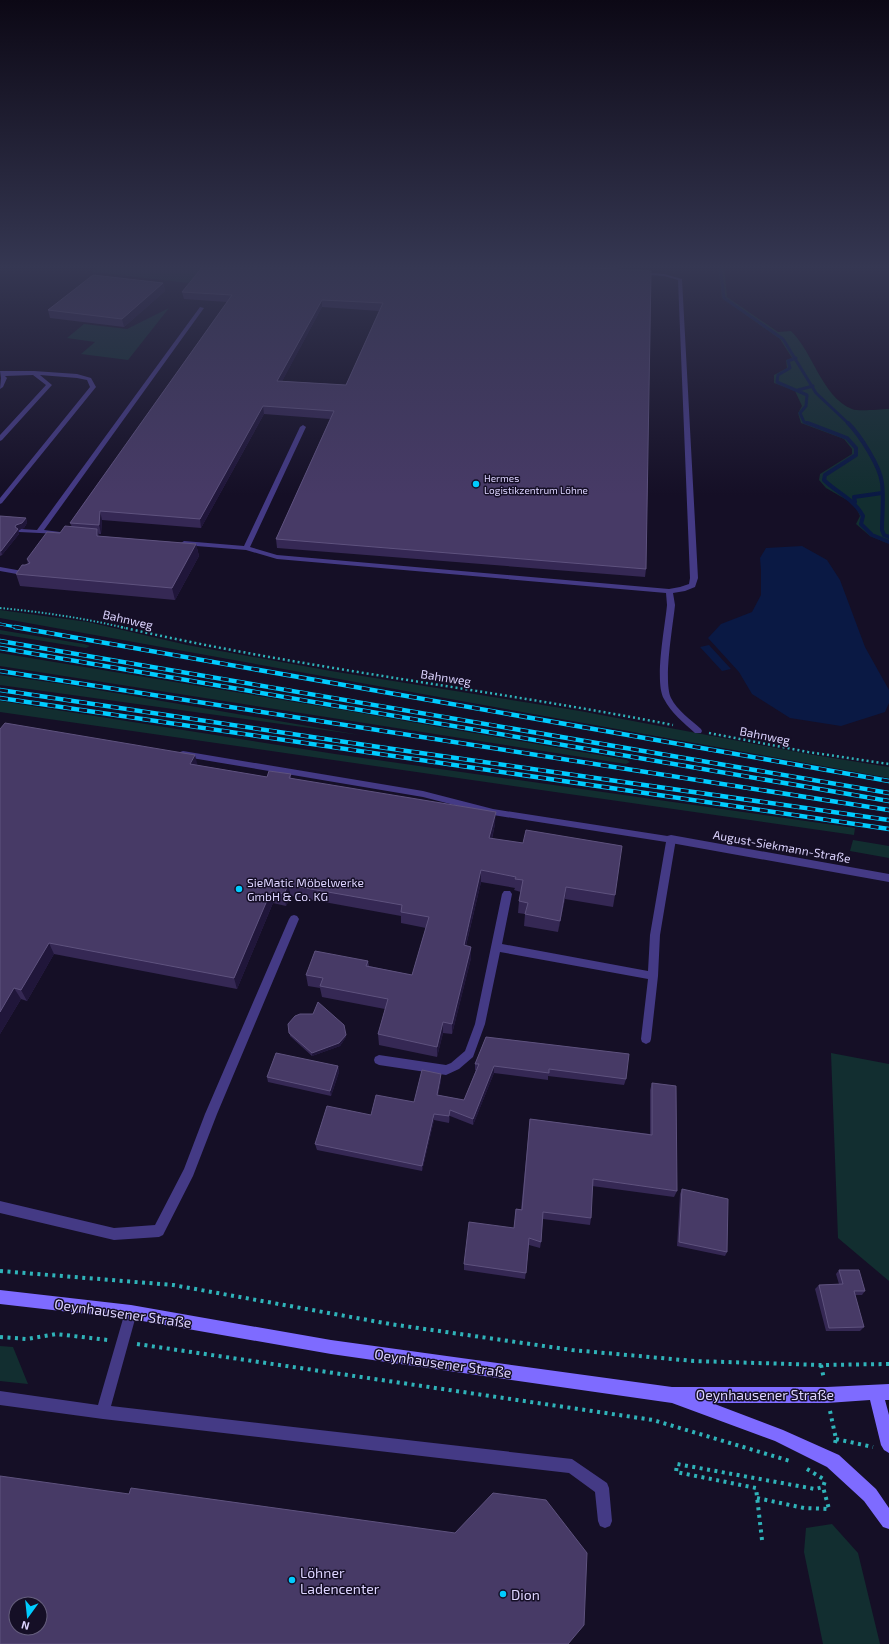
<svg xmlns="http://www.w3.org/2000/svg" width="889" height="1644" viewBox="0 0 889 1644" font-family="'Exo 2',sans-serif">
  <style>
    .green { fill: #122e30 }
    .water { fill: #0a1944 }
    .lines { fill: none; stroke-linecap: round; stroke-linejoin: round }
    .stream-far1 { stroke: #0a1944; stroke-width: 3 }
    .stream { stroke: #0a1944; stroke-width: 4 }
    .path-far2 { stroke: #2fb3b9; stroke-width: 2; stroke-dasharray: 1.5 2; stroke-linecap: butt }
    .path-far1 { stroke: #2fb3b9; stroke-width: 2.5; stroke-dasharray: 2 3; stroke-linecap: butt }
    .path { stroke: #2fb3b9; stroke-width: 4; stroke-dasharray: 3 4.5; stroke-linecap: butt }
    .lane { fill: #443a85; fill-rule: evenodd }
    .street { fill: #443a85; fill-rule: evenodd }
    .secondary { fill: #7e6bff; fill-rule: evenodd }
    .rail-far1-casing { stroke: #0cf; stroke-width: 3 }
    .rail-casing { stroke: #0cf; stroke-width: 4.5 }
    .rail-far1 { stroke: #150f26; stroke-width: 2; stroke-dasharray: 6; stroke-linecap: butt }
    .rail { stroke: #150f26; stroke-width: 3; stroke-dasharray: 8; stroke-linecap: butt }
    .wall { fill: #352854; fill-rule: evenodd }
    .shaded-wall { fill: #20163a }
    .building { fill: #473a66; stroke: #5e527e; fill-rule: evenodd }
    .poi-dot { fill: #0cf; stroke: #150f26; stroke-width: 1.5 }
    .labels { text-anchor: middle; dominant-baseline: central; stroke-width: 3; stroke-linejoin: round; paint-order: stroke }
    .far-poi-label { font-size: 10px; fill: #ddd4ff; stroke: #150f26; text-anchor: start }
    .street-label { font-size: 12px; fill: #ddd4ff; stroke: #150f26 }
    .poi-label { font-size: 12px; fill: #ddd4ff; stroke: #150f26; text-anchor: start }
    .near-street-label { font-size: 14px; fill: #ddd4ff; stroke: #150f26 }
    .near-poi-label { font-size: 14px; fill: #ddd4ff; stroke: #150f26; text-anchor: start }
  </style>
  <rect width="100%" height="100%" fill="#150f26"/>
  <path class="green" d="M101 265H203L189 283 92 272Z
    M718 266H724L727 297 778 332 791 331C813 352 822 397 852 409 859 412 880 409 889 409V542L887 543 870 536 856 524 860 516 854 504 826 488 819 480 820 474 852 454V449L844 439 801 423 798 413 802 406 795 391 774 383V375L787 368 786 360 792 358 780 339 722 298Z
    M169 308 128 360 81 354 95 342 67 338 84 324 127 329Z
    M0 610 88 622 187 645 237 654 331 671 580 711 808 754 889 767V778L0 618Z
    M0 630 84 644 90 646 86 648 0 634Z
    M0 653 343 710 627 760 630 762 626 764 0 666Z
    M0 675 69 685 360 735 0 685Z
    M0 701 335 754 855 828 854 835 0 712Z
    M853 840 889 846V858L850 851Z
    M831 1053 889 1064V1281L838 1238Z
    M0 1346 13 1347 28 1384 0 1381Z
    M832 1524 858 1553 880 1644H823L804 1552 806 1528Z"/>
  <path class="water" d="M802 546 827 560 840 580 865 647 889 690V703L885 712 841 726 790 718 752 694 739 672 708 638 721 624 752 612 761 595V570L760 558 766 548Z
    M709 645 731 669 722 671 700 647Z"/>
  <g class="lines">
    <path class="stream-far1" d="M720 265 724 298 783 339 816 393 849 424
      M796 358 788 361 790 368 778 375 777 382 807 395 806 406 800 413 804 422 810 424
      M798 390 813 386"/>
    <path class="stream" d="M808 423 847 438 856 448V455L825 475 824 480C837 493 854 499 863 516L861 524 872 535 889 542
      M848 423C860 435 880 466 882 483 884 498 882 515 882 530L884 535 889 537
      M855 502 854 497 882 493"/>
    <path class="path-far2" d="M0 608C42 612 84 618 125 628"/>
    <path class="path-far1" d="M121 627C303 669 490 689 673 725
      M709 733 808 752 889 764"/>
    <path class="path" d="M0 1271 173 1285 390 1324 572 1350 694 1361 821 1365 889 1364
      M0 1337 27 1339 56 1334 108 1340
      M137 1344 653 1420 790 1461
      M821 1365 824 1379
      M830 1411 836 1439 835 1443
      M836 1439 873 1447
      M807 1469 825 1480
      M757 1498 804 1508 829 1509 823 1487
      M762 1540 756 1488 676 1472 677 1464 815 1489 823 1487 825 1481"/>
    <path class="lane" d="M640 272 664 274 682 279 698 578 695 587 685 591 673 593 675 605C673 626 663 681 671 698 677 710 691 720 701 729L702 731 701 733H695C684 723 671 713 664 699 654 682 665 627 667 605L666 593 277 559 246 550 184 545 181 543 184 541 244 546 300 427 303 425 306 427 250 547 277 555 669 589 680 587 689 584 690 578 678 280 664 276 638 274Z
      M200 307 204 308 44 530 60 532V534L19 532 18 531 21 529 37 530Z
      M0 371H34L77 374 91 378 96 387 2 503 0 504V498L90 387 87 380 77 378 40 375 52 385 2 440 0 441V435L46 385 33 375 5 376 7 378 3 387 0 389 1 378Z
      M0 567 28 572 32 574 28 576 0 571Z
      M183 751 423 791 493 809 674 837 676 839 660 935 658 976 651 1039 650 1042 646 1044 642 1042 641 1039 648 979 500 952 485 1024 473 1057 459 1069 446 1075 379 1065 375 1063 374 1060 375 1057 379 1055 446 1065 451 1063 465 1051 475 1024 502 894 504 891H510L512 894 502 944 648 971 650 935 666 842 493 815 423 797 180 756 179 754 180 752Z
      M294 915 297 916 299 919 217 1114 193 1176 163 1235 159 1237 114 1240 0 1213V1201L114 1228 155 1225 184 1169 205 1114 289 919 291 916Z
      M131 1306 136 1307 137 1312 111 1406 572 1459 607 1483 609 1488 612 1521 610 1526 605 1528 600 1526 598 1521 595 1492 569 1473 103 1419 0 1405V1391L98 1405 125 1312 126 1307Z"/>
    <path class="street" d="M671 835 889 874V882L671 843 667 842 666 839 667 836Z"/>
    <path class="secondary" d="M0 1290 131 1305 331 1340 672 1387H827L889 1384V1400H885L889 1415V1453L884 1450 881 1445 870 1400 827 1403H712L783 1430 839 1455 876 1489 889 1508V1529L883 1527 864 1501 827 1467 775 1441 672 1403 331 1354 131 1319 0 1304Z"/>
    <g class="rail-far1-casing">
      <path id="rail-far1" d="M0 624 21 628"/>
    </g>
    <g class="rail-casing">
      <path id="rail" d="M15 627 889 781
        M0 641 889 793
        M0 648 889 801
        M0 671 889 810
        M0 690 372 746 889 820
        M0 698 889 829"/>
    </g>
    <use href="#rail-far1" class="rail-far1"/>
    <use href="#rail" class="rail"/>
  </g>
  <path class="wall" d="M538 265 646 569 645 577 277 548 276 539 330 419 264 414 201 528 102 520 101 534H99V536L196 544 199 556 175 600 20 586 16 574 28 564 27 559 60 533 72 527 70 523 227 302 184 299 182 292ZM322 307 379 311 346 385 282 381Z
    M163 283 165 291 124 327 50 318 48 310Z
    M0 516 26 518 27 523 24 528 18 530 19 534 2 555 0 556Z
    M0 729 197 765 267 777 291 774V778L495 824 492 839 615 895 613 907 565 899 558 932 524 926 525 914 518 913 519 901 521 892 514 890 515 888 481 882 466 946 471 947V958L452 1034 443 1033 437 1057 379 1045 378 1034 385 1009 322 997 320 988 308 986 306 975 368 961 369 966 412 975 426 928 401 923V916L291 896 286 906 273 903 237 989 54 954 27 1001 21 999 0 1034Z
    M288 1024 346 1037 340 1046 312 1056 290 1036Z
    M486 1037 626 1079 624 1085 548 1076V1080L494 1073 473 1125 450 1116 449 1123 434 1120 422 1171 317 1150 315 1144 414 1102 441 1074V1080L438 1095 464 1100 476 1070H475V1064Z
    M338 1066 339 1072 331 1096 268 1082 267 1077Z
    M652 1083 677 1191 674 1197 592 1186 591 1218 590 1225 543 1219 541 1242 540 1248 529 1245 525 1279 464 1270V1264L514 1228 516 1209H521L530 1119 650 1134V1090Z
    M682 1189 727 1252 725 1256 677 1246 680 1194Z
    M839 1270 865 1291 862 1295H855L864 1327 860 1331H826L815 1289 819 1285 839 1284 836 1274Z"/>
  <path class="shaded-wall" d="M163 283 165 291 124 327 122 319Z
    M322 300V307L278 389 277 381Z
    M263 406 264 414 201 528 200 519Z
    M100 511 102 520 101 534 99 525Z
    M26 518 27 523 24 528 18 530 19 534 2 555 1 551 16 525Z
    M97 529 101 541 97 536Z
    M196 544 199 556 175 600 172 588Z
    M195 755 198 767 190 764Z
    M496 812 495 824 489 850V838Z
    M481 870V882L463 957 464 945Z
    M288 885 291 896 286 906 284 894Z
    M566 887 565 899 558 932 560 921Z
    M271 891 273 903 237 989 234 978Z
    M49 943 54 954 27 1001 21 990Z
    M471 947V958L452 1034V1024Z
    M14 988 21 999 0 1034V1012Z
    M443 1022V1033L437 1057V1047Z
    M346 1035V1037L340 1046 312 1056V1053Z
    M338 1066 339 1072 331 1096 330 1091Z
    M494 1066V1073L473 1125V1119Z
    M441 1074V1080L437 1101V1095Z
    M450 1110V1116L449 1123V1116Z
    M434 1114V1120L422 1171V1166Z"/>
  <path class="building" d="M204 265H538L651 271 646 569 276 539 334 411 263 406 200 519 100 511 99 525 70 523 232 295 182 292ZM322 300 383 303 346 385 277 381Z
    M93 275 163 283 122 319 48 310Z
    M0 516 26 518 22 523 16 525 15 527 18 529 1 551H0Z
    M65 526 97 529V536L196 544 172 588 16 574 22 565H25L30 563 27 559 47 532 60 533Z
    M5 723 195 755 190 764 267 777 269 771 291 774 289 778 496 812 489 838 523 843 526 830 622 846 615 895 566 887 560 921 525 914 528 903 519 901 523 880 515 879 516 877 481 870 464 945 471 947 452 1024 443 1022 437 1047 378 1034 388 999 320 986 323 978 306 975 315 951 368 961 366 966 412 975 429 917 401 912 402 905 288 885 284 894 271 891 234 978 49 943 21 990 14 988 0 1012V729Z
    M318 1002 344 1025 346 1035 339 1043 312 1053 289 1033 288 1024 295 1016 300 1014H313Z
    M486 1037 629 1054 626 1079 549 1069V1073L494 1066 473 1119 450 1110 449 1116 434 1114 422 1166 315 1144 327 1106 371 1115 376 1095 414 1102 422 1070 441 1074 437 1095 464 1100 479 1064H475Z
    M276 1053 338 1066 330 1091 267 1077Z
    M652 1083 676 1086 677 1191 593 1179 591 1218 543 1212 541 1242 529 1238 526 1273 464 1264 469 1222 514 1228 516 1209 522 1210 530 1119 652 1135Z
    M682 1189 728 1199 727 1252 679 1242Z
    M839 1270H859L865 1291H854L864 1327 829 1328 819 1285 843 1284Z
    M0 1476 129 1494 131 1488 455 1533 493 1493 546 1500 587 1553 584 1625 568 1644H0ZM16 1604H40V1628H16Z"/>
  <linearGradient id="sky" x2="0" y2="1"><stop stop-color="#0c0815"/><stop offset="0.54" stop-color="#353752"/><stop offset="1" stop-color="#353752" stop-opacity="0"/></linearGradient>
  <rect width="889" height="495" fill="url(#sky)"/>
  <g class="poi-dot">
    <circle cx="476" cy="484" r="4"/>
    <circle cx="239" cy="889" r="4"/>
    <circle cx="292" cy="1580" r="4"/>
    <circle cx="503" cy="1594" r="4"/>
  </g>
  <g class="labels">
    <g class="far-poi-label">
      <text x="484" y="478">Hermes<tspan x="484" dy="12">Logistikzentrum Löhne</tspan></text>
    </g>
    <g class="street-label">
      <text transform="translate(128 619) rotate(13)">Bahnweg</text>
      <text transform="translate(446 677) rotate(9)">Bahnweg</text>
      <text transform="translate(765 735) rotate(11)">Bahnweg</text>
      <text transform="translate(782 846) rotate(10)">August-Siekmann-Straße</text>
    </g>
    <g class="poi-label">
      <text x="247" y="882">SieMatic Möbelwerke<tspan x="247" dy="14">GmbH &amp; Co. KG</tspan></text>
    </g>
    <g class="near-street-label">
      <text transform="translate(123 1313) rotate(8)">Oeynhausener Straße</text>
      <text transform="translate(443 1363) rotate(8)">Oeynhausener Straße</text>
      <text x="765" y="1394">Oeynhausener Straße</text>
    </g>
    <g class="near-poi-label">
      <text x="300" y="1572">Löhner<tspan x="300" dy="16">Ladencenter</tspan></text>
      <text x="511" y="1594">Dion</text>
    </g>
  </g>
  <g transform="translate(28 1616) rotate(195)"><circle r="19" fill="#150f26" stroke="#655e7d"/>
  <path d="M0-3L7 15L0 10L-7 15Z" fill="#00ccff"/>
  <text y="-6" font-size="11" font-weight="bold" text-anchor="middle" fill="#ddd4ff">N</text>
  </g>
</svg>
